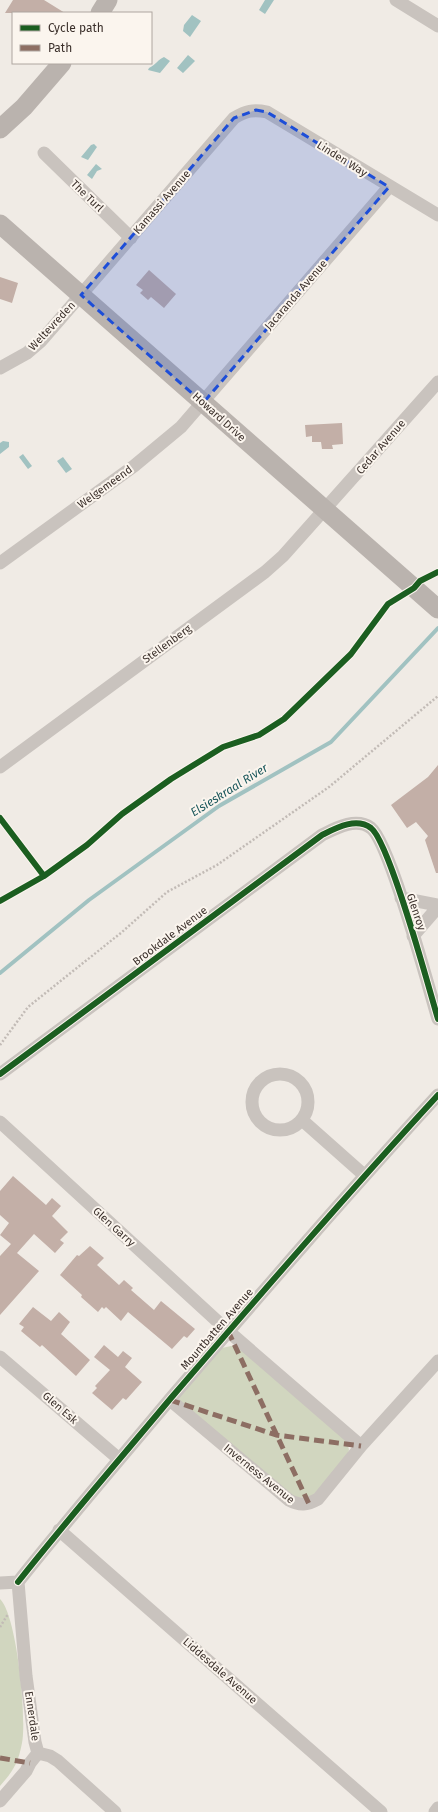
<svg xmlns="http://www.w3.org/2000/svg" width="438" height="1812" viewBox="0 0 438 1812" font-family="'Fira Sans',sans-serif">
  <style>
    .green { fill: #d1d6bf }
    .water { fill: #a1c2c1 }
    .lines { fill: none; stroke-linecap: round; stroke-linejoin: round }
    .stream { stroke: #a1c2c1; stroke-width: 4 }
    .building { fill: #c3afa7 }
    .path { stroke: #c2bbb6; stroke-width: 2.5; stroke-dasharray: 2 2; stroke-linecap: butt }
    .street { stroke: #c9c3be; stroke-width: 13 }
    .secondary { stroke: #bab3ae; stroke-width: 19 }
    .quiet { stroke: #8d6e63; stroke-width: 5; stroke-dasharray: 10 5; stroke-linecap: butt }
    .cycleway-casing { stroke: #fbf5ee; stroke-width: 8 }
    .cycleway { stroke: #1b5e20; stroke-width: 6 }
    .marked { fill: #1d4ed8; fill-opacity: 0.2; stroke: #1d4ed8; stroke-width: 3; stroke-dasharray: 8 5; stroke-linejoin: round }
    .labels { text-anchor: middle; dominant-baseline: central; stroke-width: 4; stroke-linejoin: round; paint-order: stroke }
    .street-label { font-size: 11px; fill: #3b302b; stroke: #fbf5ee }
    .water-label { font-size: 12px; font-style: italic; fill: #1f5a5e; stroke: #fbf5ee }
  </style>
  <rect width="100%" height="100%" fill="#f0ebe5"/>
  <path class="green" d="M231 1346 240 1347 347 1441 349 1450 346 1458 311 1498 291 1497 179 1400 180 1393 222 1348Z
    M0 1599C17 1615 27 1719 22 1743 18 1764 13 1771 0 1786Z"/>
  <path class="water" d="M265 0H274L265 14 259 10Z
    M192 15 201 21 190 37 183 31 184 25Z
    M188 55 195 61 183 73 177 68Z
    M164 57 170 61 160 73 148 70 149 68C157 64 157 60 164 57Z
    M94 144 97 147 88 160 81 157 91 145Z
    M96 164 102 169 97 171 92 179 87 175Z
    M3 441 9 442V447L0 454V443Z
    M23 454 32 466 28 469 19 457Z
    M63 457 72 469 66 473 57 461Z"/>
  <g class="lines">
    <path class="stream" d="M0 973 89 900 219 806 331 742 438 628"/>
  </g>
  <path class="building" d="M13 0H44L65 13H5Z
    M149 270 176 294 164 308 151 297 148 300 140 293 143 290 136 285Z
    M0 277 18 283 12 303 0 299Z
    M342 423 343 444 332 445 333 449H322L321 442H312V436L306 437 305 425Z
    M438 765V873H436L425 840 428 836 416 822 407 828 391 805 428 777Z
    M13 1176 46 1205 52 1198 61 1206 52 1216 68 1232 60 1240 64 1243 55 1253 34 1234 17 1253 39 1271 0 1315V1256L11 1244 0 1235 9 1223 0 1215V1191Z
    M90 1246 104 1258 97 1265 119 1285 124 1280 133 1288 131 1290 154 1310 161 1301 195 1329 187 1338 184 1336 172 1349 128 1312 121 1321 106 1307 104 1309 102 1307 98 1312 81 1297 82 1295 60 1275 77 1255 79 1256Z
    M33 1307 51 1321 59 1312 70 1322 61 1334 90 1360 76 1376 42 1345 40 1347 21 1331 24 1327 19 1324Z
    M104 1345 118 1357 123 1351 132 1358 125 1367 142 1382 126 1400 123 1398 112 1410 92 1393 97 1388 95 1386 110 1370 94 1357Z"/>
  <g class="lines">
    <path class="path" d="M0 1045 28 1007 122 932 167 892 217 865 329 787 438 696
      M0 1627 8 1614"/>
    <path class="street" d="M396 0 438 26
      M44 153 131 238
      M0 368 27 353 41 341 234 118C246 111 253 109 267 112L438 215
      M0 563 134 466 181 427 389 187
      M0 767 265 572 283 556 438 382
      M401 898 438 905
      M413 936 438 907
      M252 1102a28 28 0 1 1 56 0a28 28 0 1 1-56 0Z
      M0 1074 322 835C336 828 356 817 371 828 390 843 429 989 438 1019
      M302 1120 364 1175
      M0 1122 228 1331 361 1446
      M0 1357 119 1459
      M170 1400 289 1500C300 1506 307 1505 318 1499L361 1446 438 1361
      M59 1530 381 1812
      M18 1582C68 1519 120 1459 171 1398 259 1296 347 1194 438 1095
      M18 1582 26 1676 35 1742 38 1753
      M0 1583 18 1582
      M38 1753 50 1756 58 1761 115 1812
      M0 1801 26 1771 30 1763 38 1753
      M435 1812 438 1808"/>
    <path class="secondary" d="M100 13 108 0
      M0 129 24 107 62 63
      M0 224 438 609"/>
    <path class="quiet" d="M228 1331 309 1504
      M170 1400 276 1435 361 1446
      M0 1758 30 1763"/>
    <g class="cycleway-casing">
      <path id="cycleway" d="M0 818 44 876
        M0 901 44 876 87 845 122 814 171 779 223 747 259 735 284 719 351 654 388 604 414 588 420 581 438 572
        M0 1074 322 835C336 828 356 817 371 828 390 843 429 989 438 1019
        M18 1582C68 1519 120 1459 171 1398 259 1296 347 1194 438 1095"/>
    </g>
    <use href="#cycleway" class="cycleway"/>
  </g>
  <path class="marked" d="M256 110 267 112 389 187 203 403 81 295 234 118Z"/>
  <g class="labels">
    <g class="street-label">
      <text transform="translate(342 159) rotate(32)">Linden Way</text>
      <text transform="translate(87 196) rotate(44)">The Turl</text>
      <text transform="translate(162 202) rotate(-49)">Kamassi Avenue</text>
      <text transform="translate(296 295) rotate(-49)">Jacaranda Avenue</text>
      <text transform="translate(52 326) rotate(-47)">Weltevreden</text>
      <text transform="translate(219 417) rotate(42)">Howard Drive</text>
      <text transform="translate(381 447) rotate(-49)">Cedar Avenue</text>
      <text transform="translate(105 487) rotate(-36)">Welgemeend</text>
      <text transform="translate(167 644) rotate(-36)">Stellenberg</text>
      <text transform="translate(416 912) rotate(71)">Glenroy</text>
      <text transform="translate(170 936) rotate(-37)">Brookdale Avenue</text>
      <text transform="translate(114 1227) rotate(42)">Glen Garry</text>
      <text transform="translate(217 1329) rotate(-49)">Mountbatten Avenue</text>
      <text transform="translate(60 1408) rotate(41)">Glen Esk</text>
      <text transform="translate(259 1474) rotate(39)">Inverness Avenue</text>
      <text transform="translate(220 1671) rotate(41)">Liddesdale Avenue</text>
      <text transform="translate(32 1716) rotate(82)">Ennerdale</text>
    </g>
    <g class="water-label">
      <text transform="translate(229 790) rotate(-32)">Elsieskraal River</text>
    </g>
  </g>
  <rect x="12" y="12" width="140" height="52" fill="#fbf5ee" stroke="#aea6a0"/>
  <rect x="20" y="25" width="20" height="6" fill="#1b5e20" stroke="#aea6a0"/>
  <text x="48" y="32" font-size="12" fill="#3b302b">Cycle path</text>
  <rect x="20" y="45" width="20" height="6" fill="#8d6e63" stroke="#aea6a0"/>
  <text x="48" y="52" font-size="12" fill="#3b302b">Path</text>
</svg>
